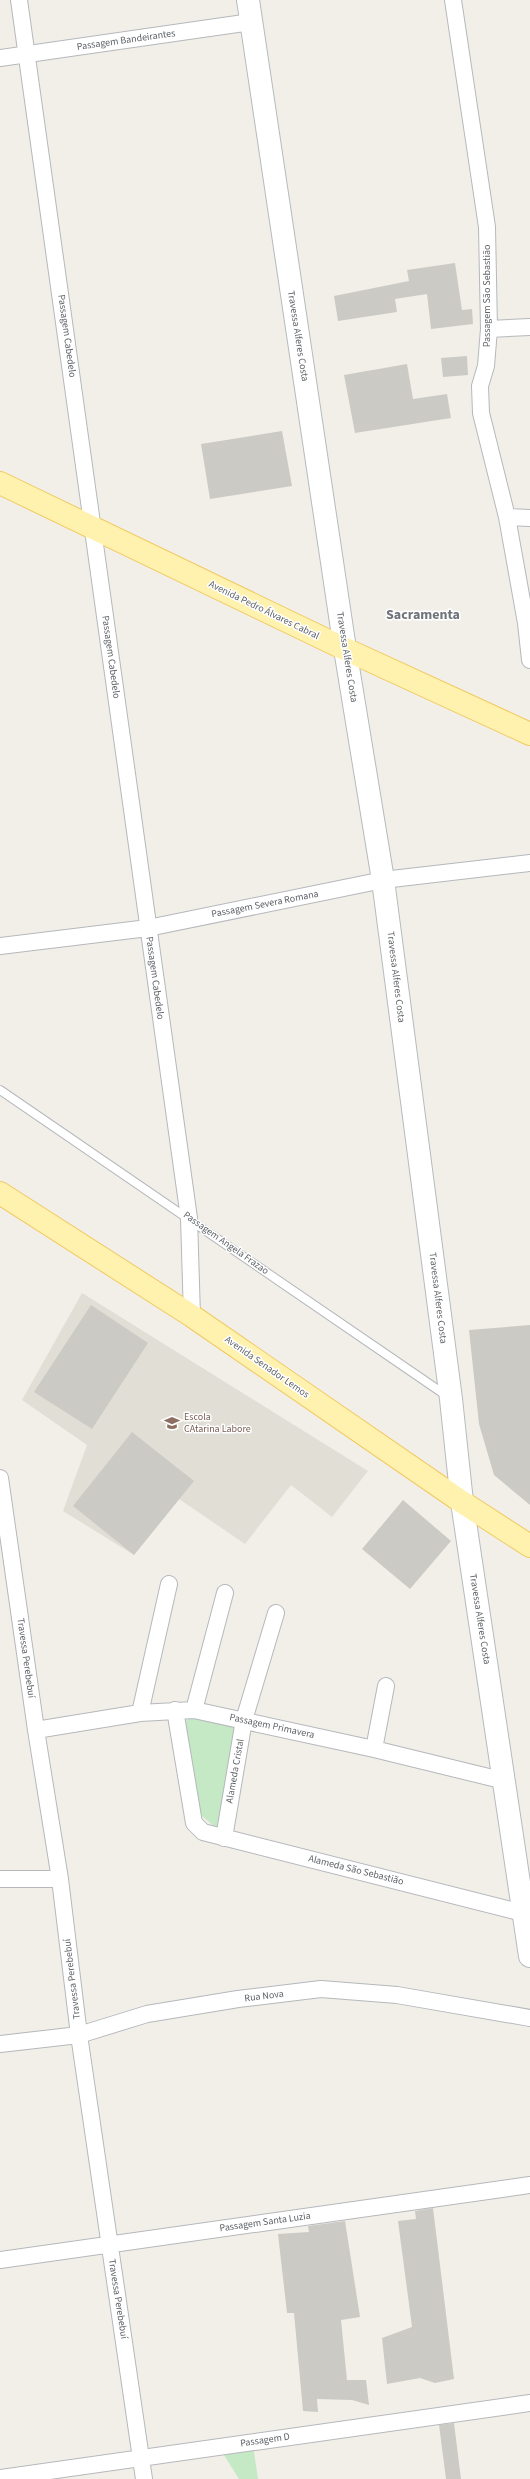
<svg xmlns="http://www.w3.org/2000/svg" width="530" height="2479" viewBox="0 0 530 2479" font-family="'Source Sans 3',sans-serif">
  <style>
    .education { fill: #e1ded6 }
    .green { fill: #c5e8c5 }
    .building { fill: #cccac5 }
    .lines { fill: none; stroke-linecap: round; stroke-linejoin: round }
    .lane-casing { stroke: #b5b8bc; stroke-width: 10 }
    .street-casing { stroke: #b5b8bc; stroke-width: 18 }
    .secondary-casing { stroke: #b6babf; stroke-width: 24 }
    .primary-casing { stroke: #f2c960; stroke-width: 24 }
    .lane { stroke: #fff; stroke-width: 8 }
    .street { stroke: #fff; stroke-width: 16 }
    .secondary { stroke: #fff; stroke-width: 22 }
    .primary { stroke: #fff2af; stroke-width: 22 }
    .labels { text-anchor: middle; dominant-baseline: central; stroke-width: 3; stroke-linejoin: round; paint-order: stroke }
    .street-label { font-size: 10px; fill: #5f6368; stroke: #fff }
    .education-label { font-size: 10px; fill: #785e54; stroke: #fff; text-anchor: start }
    .district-label { font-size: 14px; font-weight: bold; fill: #70757a; stroke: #fff }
  </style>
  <rect width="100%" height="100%" fill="#f1efe8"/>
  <path class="education" d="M82 1293 368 1471 332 1517 291 1485 245 1544 179 1499 134 1555 63 1511 87 1445 22 1400Z"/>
  <path class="green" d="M192 1715 238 1725 222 1833 201 1815 185 1722Z
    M253 2445 258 2479H239L224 2455Z"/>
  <path class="building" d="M455 263 462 310 472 309 473 324 431 329 427 294 395 299 397 312 338 321 334 296 409 281 407 270Z
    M467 356 468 375 443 377 441 358Z
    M407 364 413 399 447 394 451 418 355 433 344 375Z
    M282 431 292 486 210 499 201 444Z
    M91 1305 148 1343 92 1429 34 1392Z
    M530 1325V1505L494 1475 479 1424 469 1330Z
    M132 1432 194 1481 134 1555 73 1506Z
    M403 1500 451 1541 410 1589 362 1549Z
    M433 2208 454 2379 435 2383 420 2378 387 2384 382 2338 412 2327 398 2221 416 2219 415 2211Z
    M345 2221 360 2317 341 2320 347 2380H366L369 2405 352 2400 317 2399 318 2412 303 2411 294 2313H287L278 2234 309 2232 308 2226Z
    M454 2423 461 2479H446L439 2425Z"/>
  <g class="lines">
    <g class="lane-casing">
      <path id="lane" d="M0 1090 447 1396"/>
    </g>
    <g class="street-casing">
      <path id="street" d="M19 0 189 1218 192 1316
        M453 0 487 227 489 329 486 366 480 386 481 413 507 517 526 623 530 660
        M0 58 251 22
        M489 329 530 327
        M507 517 530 518
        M0 946 148 928 383 880 530 863
        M0 1478 36 1730 60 1879 79 2035 144 2479
        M175 1710 194 1823 203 1832 523 1913
        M194 1710 225 1593
        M140 1713 169 1584
        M36 1730 140 1713 194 1710 374 1749 505 1781
        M374 1749 386 1686
        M224 1838 244 1720 276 1613
        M0 1879H60
        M0 2044 79 2035 147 2014 238 1999 321 1989 397 1995 530 2018
        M0 2260 530 2185
        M0 2478 530 2403"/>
    </g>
    <g class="secondary-casing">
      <path id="secondary" d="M248 0 345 649 383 880 451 1399 462 1502 530 1956"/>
    </g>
    <g class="primary-casing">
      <path id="primary" d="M0 483 345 649 530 734
        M0 1193 192 1316 462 1502 530 1546"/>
    </g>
    <use href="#lane" class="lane"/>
    <use href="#street" class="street"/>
    <use href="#secondary" class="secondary"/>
    <use href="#primary" class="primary"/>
  </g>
  <defs>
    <g id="school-bare" transform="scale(1.2)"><path d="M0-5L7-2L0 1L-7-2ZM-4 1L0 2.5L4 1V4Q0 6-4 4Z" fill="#8d6e63" stroke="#fff" stroke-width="2.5" paint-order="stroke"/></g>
  </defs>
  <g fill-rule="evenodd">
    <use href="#school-bare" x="172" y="1423"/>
  </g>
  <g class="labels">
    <g class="street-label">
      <text transform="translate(126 40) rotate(-8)">Passagem Bandeirantes</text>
      <text transform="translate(487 296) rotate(-90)">Passagem São Sebastião</text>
      <text transform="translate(67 336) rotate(82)">Passagem Cabedelo</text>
      <text transform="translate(298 336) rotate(81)">Travessa Alferes Costa</text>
      <text transform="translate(264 610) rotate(26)">Avenida Pedro Álvares Cabral</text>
      <text transform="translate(111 657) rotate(82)">Passagem Cabedelo</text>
      <text transform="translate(347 657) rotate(81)">Travessa Alferes Costa</text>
      <text transform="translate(265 904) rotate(-11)">Passagem Severa Romana</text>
      <text transform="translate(396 977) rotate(83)">Travessa Alferes Costa</text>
      <text transform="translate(155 978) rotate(82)">Passagem Cabedelo</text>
      <text transform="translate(226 1243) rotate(35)">Passagem Angela Frazao</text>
      <text transform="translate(438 1298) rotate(83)">Travessa Alferes Costa</text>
      <text transform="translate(267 1367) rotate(35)">Avenida Senador Lemos</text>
      <text transform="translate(480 1619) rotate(81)">Travessa Alferes Costa</text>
      <text transform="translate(26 1658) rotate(82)">Travessa Perebebuí</text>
      <text transform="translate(272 1726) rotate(12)">Passagem Primavera</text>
      <text transform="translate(235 1771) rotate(-80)">Alameda Cristal</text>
      <text transform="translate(356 1870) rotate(14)">Alameda São Sebastião</text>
      <text transform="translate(72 1979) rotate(-97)">Travessa Perebebuí</text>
      <text transform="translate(264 1996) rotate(-7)">Rua Nova</text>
      <text transform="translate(265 2222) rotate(-8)">Passagem Santa Luzia</text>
      <text transform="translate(118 2299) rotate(81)">Travessa Perebebuí</text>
      <text transform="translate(265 2440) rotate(-8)">Passagem D</text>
    </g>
    <g class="education-label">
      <text x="184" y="1417">Escola<tspan x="184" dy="12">CAtarina Labore</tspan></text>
    </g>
    <g class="district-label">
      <text x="423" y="615">Sacramenta</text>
    </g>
  </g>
</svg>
